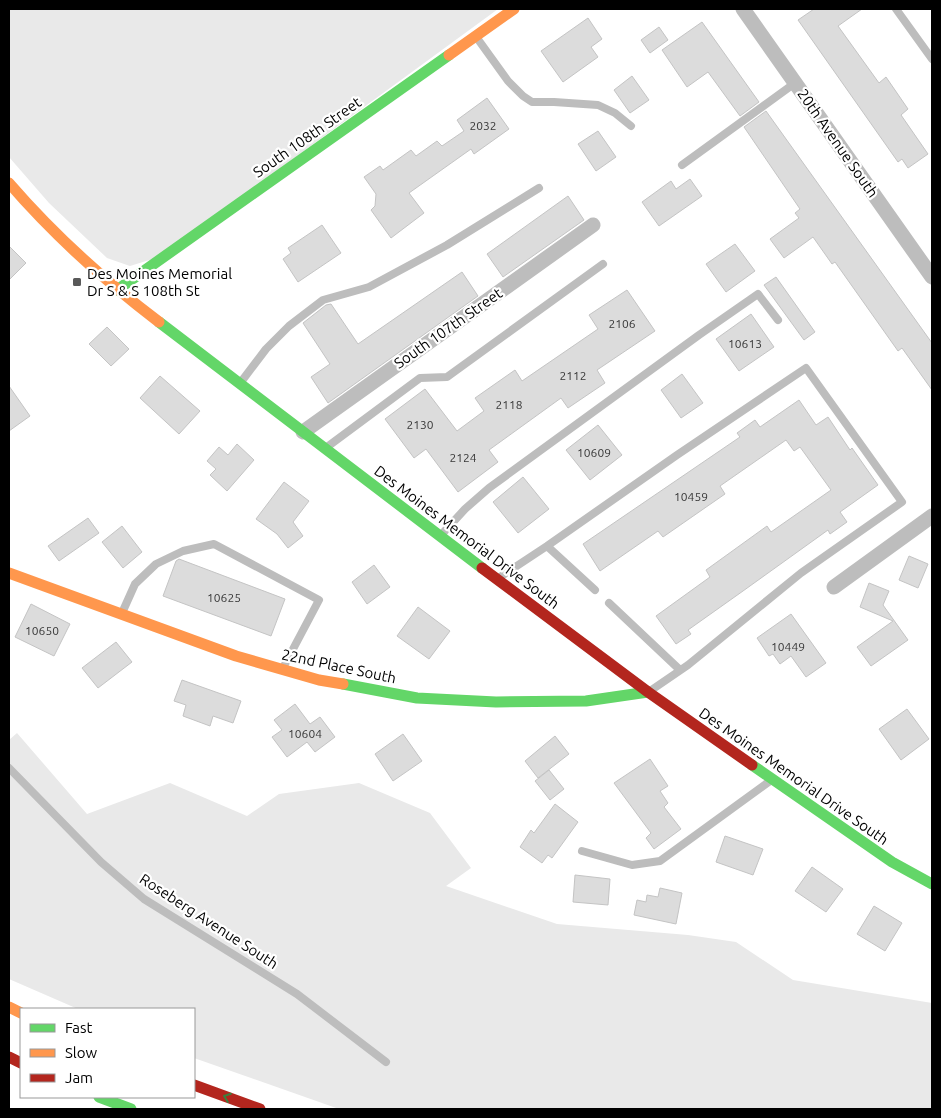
<svg xmlns="http://www.w3.org/2000/svg" width="941" height="1118" viewBox="0 0 941 1118" font-family="Ubuntu,sans-serif">
  <style>
    .green { fill: #e9e9e9 }
    .building { fill: #dcdcdc; stroke: #c4c4c4 }
    .lines { fill: none; stroke-linecap: round; stroke-linejoin: round }
    .lane { stroke: #bdbdbd; stroke-width: 8 }
    .street { stroke: #bdbdbd; stroke-width: 15 }
    .fast { stroke: #63d668; stroke-width: 11 }
    .slow { stroke: #ff974d; stroke-width: 11 }
    .jam { stroke: #b3261e; stroke-width: 11 }
    .oneway { stroke: #3b803e }
    .poi-dot { fill: #595959; stroke: #fff; stroke-width: 2 }
    .labels { text-anchor: middle; dominant-baseline: central; stroke-width: 4.5; stroke-linejoin: round; paint-order: stroke }
    .number-label { font-size: 12px; fill: #373737 }
    .street-label { font-size: 15px; fill: #000; stroke: #fff }
    .poi-label { font-size: 15px; fill: #000; stroke: #fff; text-anchor: start }
  </style>
  <rect width="100%" height="100%" fill="#fff"/>
  <path class="green" d="M9 9H498L159 257 130 266 107 258 49 203 9 157Z
    M17 733 87 814 170 783 247 816 279 794 359 783 430 813 471 868 446 886 557 924 688 935 736 942 793 980 932 1003V1109H339L194 1058V1009H78L9 979V740Z"/>
  <path class="building" d="M814 9H862L838 26 879 83 886 77 908 109 901 115 928 154 908 168 902 159 898 162 798 20Z
    M588 18 602 39 591 47 598 57 563 82 541 51Z
    M702 22 759 102 740 116 708 72 687 87 662 50Z
    M659 27 668 40 650 53 641 40Z
    M632 76 649 100 630 113 614 90Z
    M487 98 509 129 474 154 471 149 409 193 424 213 391 238 371 210 375 206 376 194 364 177 380 166 383 170 411 150 416 156 437 141 442 146 464 131 457 120Z
    M766 111 932 343V390L902 348 898 351 835 262 832 264 813 237 784 258 770 239 799 218 795 213 800 209 744 127Z
    M598 131 616 157 596 171 578 144Z
    M690 179 702 196 659 226 642 202 671 181 676 189Z
    M568 196 584 220 503 277 487 254Z
    M322 225 341 253 298 282 283 259 291 253 288 248Z
    M735 244 755 271 726 292 706 264Z
    M9 246 26 263 9 280Z
    M462 272 478 296 328 403 311 377 330 364 303 323 326 305 331 304 358 344Z
    M776 277 815 332 804 340 764 285Z
    M627 290 655 331 597 370 605 383 568 408 561 398 489 450 498 462 458 492 426 449 414 458 385 419 425 389 457 431 484 411 475 398 515 370 522 381 598 329 589 315Z
    M751 314 774 347 739 371 716 339Z
    M107 327 129 349 111 366 89 344Z
    M682 374 703 403 681 418 661 390Z
    M160 376 200 411 179 434 140 398Z
    M9 386 30 416 9 431Z
    M799 400 816 425 828 417 850 450 852 448 878 485 840 512 847 522 830 534 828 530 743 591 688 630 691 634 676 644 656 616 710 577 706 570 767 526 771 532 831 490 800 447 794 451 786 440 720 486 725 494 663 537 658 531 600 571 583 544 740 437 737 433 755 420 760 427Z
    M598 425 622 455 590 480 566 450Z
    M237 444 254 460 227 491 210 475 216 469 207 461 219 447 228 455Z
    M523 477 549 509 518 533 493 502Z
    M284 482 309 501 293 522 303 536 288 548 277 534 256 519Z
    M88 518 99 533 59 561 48 546Z
    M122 526 142 552 123 568 102 542Z
    M909 556 928 564 918 588 899 580Z
    M179 559 285 599 271 636 163 596 176 561Z
    M374 565 390 587 367 604 352 582Z
    M869 583 889 591 883 605 908 640 871 666 857 647 893 621 860 607Z
    M31 604 70 624 54 656 15 637Z
    M418 607 450 631 429 659 397 636Z
    M791 614 826 663 806 677 791 656 780 664 773 654 769 656 757 638Z
    M116 642 132 662 98 688 82 668Z
    M182 680 241 701 233 723 213 716 210 726 183 716 186 705 174 701Z
    M295 704 310 724 320 717 335 737 315 752 307 742 287 757 272 737 282 730 274 720Z
    M907 709 929 739 901 760 879 729Z
    M403 734 422 761 393 781 375 754Z
    M555 736 569 754 538 778 525 761Z
    M650 759 668 786 660 791 668 803 664 807 681 829 654 849 646 838 651 833 614 783Z
    M549 770 564 789 550 800 535 781Z
    M555 804 578 822 552 858 548 855 542 863 520 847 531 830 534 833Z
    M725 836 763 849 753 875 716 862Z
    M812 867 843 889 826 912 795 891Z
    M575 875 610 879 608 905 573 902Z
    M660 888 682 893 676 924 634 915 637 900 646 902 647 895 658 897Z
    M874 906 902 923 885 951 857 934Z"/>
  <g class="lines">
    <path class="lane" d="M896 9 932 59
      M477 38 508 81 523 96 532 102H554L598 105 615 113 631 126
      M682 165 795 83
      M241 382 266 349 289 326 323 300 369 287 447 245 539 188
      M327 447 420 378 447 377 603 264
      M442 534 465 509 489 488 699 335 758 294 778 320
      M547 546 595 590
      M500 577 547 546 677 455 806 368 902 502 801 573 688 665 650 691
      M609 603 680 670
      M122 613 135 584 156 564 183 551 214 544 319 600 283 668
      M9 768 101 862 144 899 297 994 386 1062
      M582 851 632 865 660 861 770 781"/>
    <path class="street" d="M743 9 932 277
      M303 432 593 225
      M834 587 932 516"/>
    <path class="fast" d="M117 290 449 55
      M159 322 482 568
      M343 684 417 698 496 702 586 701 648 692
      M752 765 892 862 932 884
      M99 1097 131 1109"/>
    <path class="slow" d="M449 55 514 9
      M9 183C54 235 105 281 159 322
      M9 573 236 656 319 680 343 684
      M9 1007 21 1013"/>
    <path class="jam" d="M482 568 648 692 752 765
      M9 1057 21 1063
      M194 1085 260 1109"/>
  </g>
  <defs><path id="oneway-chevron" d="M-2-3.5L2.5 0L-2 3.5" fill="none" stroke-width="1.6" stroke-linecap="round" stroke-linejoin="round" transform="scale(1.25)"/></defs>
  <use class="oneway" href="#oneway-chevron" transform="translate(227 1097) rotate(-160)"/>
  <rect class="poi-dot" x="72" y="277" width="10" height="10" rx="2.5"/>
  <g class="labels">
    <g class="number-label">
      <text x="483" y="125">2032</text>
      <text x="622" y="323">2106</text>
      <text x="745" y="343">10613</text>
      <text x="573" y="375">2112</text>
      <text x="509" y="404">2118</text>
      <text x="420" y="424">2130</text>
      <text x="594" y="452">10609</text>
      <text x="463" y="457">2124</text>
      <text x="691" y="496">10459</text>
      <text x="224" y="597">10625</text>
      <text x="42" y="630">10650</text>
      <text x="788" y="646">10449</text>
      <text x="305" y="733">10604</text>
    </g>
    <g class="street-label">
      <text transform="translate(307 137) rotate(-35)">South 108th Street</text>
      <text transform="translate(838 143) rotate(55)">20th Avenue South</text>
      <text transform="translate(448 328) rotate(-35)">South 107th Street</text>
      <text transform="translate(467 537) rotate(37)">Des Moines Memorial Drive South</text>
      <text transform="translate(339 666) rotate(12)">22nd Place South</text>
      <text transform="translate(794 776) rotate(35)">Des Moines Memorial Drive South</text>
      <text transform="translate(209 921) rotate(33)">Roseberg Avenue South</text>
    </g>
    <g class="poi-label">
      <text x="87" y="273">Des Moines Memorial<tspan x="87" dy="17">Dr S &amp; S 108th St</tspan></text>
    </g>
  </g>
  <rect width="941" height="1118" fill="none" stroke="#000000" stroke-width="20"/>
  <rect x="20" y="1008" width="175" height="90" fill="#ffffff" stroke="#999999"/>
  <rect x="30" y="1024" width="25" height="8" fill="#63d668" stroke="#999999"/>
  <text x="65" y="1033" font-size="15" fill="#000000">Fast</text>
  <rect x="30" y="1049" width="25" height="8" fill="#ff974d" stroke="#999999"/>
  <text x="65" y="1058" font-size="15" fill="#000000">Slow</text>
  <rect x="30" y="1074" width="25" height="8" fill="#b3261e" stroke="#999999"/>
  <text x="65" y="1083" font-size="15" fill="#000000">Jam</text>
</svg>
